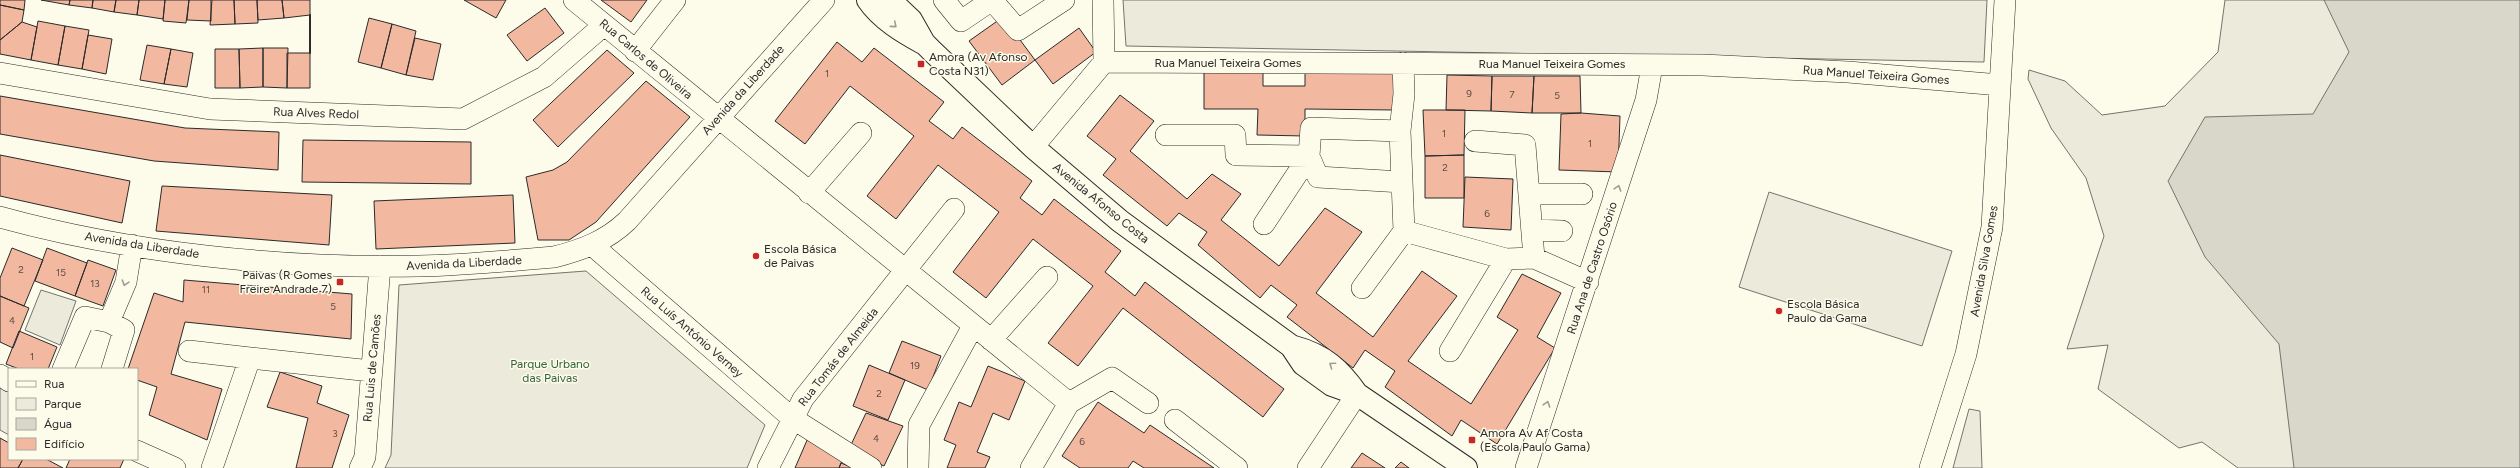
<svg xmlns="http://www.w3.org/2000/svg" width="2520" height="468" viewBox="0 0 2520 468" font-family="Figtree,sans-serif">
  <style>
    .green { fill: #ecebdb; stroke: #74746e }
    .parking { fill: #eceadb; stroke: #74746e }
    .water { fill: #d8d7c9; stroke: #74746e }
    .building { fill: #f2b8a0; stroke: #2b2b2b }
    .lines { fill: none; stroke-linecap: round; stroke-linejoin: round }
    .minor-casing { stroke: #2b2b2b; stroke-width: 22 }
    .major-casing { stroke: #2b2b2b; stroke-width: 24 }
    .minor { stroke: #fdfbea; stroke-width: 21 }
    .major { stroke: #fdfbea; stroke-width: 22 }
    .wall { stroke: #2b2b2b; stroke-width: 2 }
    .oneway { stroke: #9e9d94 }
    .poi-dot { fill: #c62828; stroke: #fdfbea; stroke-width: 1.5 }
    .labels { text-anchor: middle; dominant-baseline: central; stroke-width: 3; stroke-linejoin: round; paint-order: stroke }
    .number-label { font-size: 10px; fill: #5d4e48 }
    .poi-label { font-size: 12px; fill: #2b2b2b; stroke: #fdfbea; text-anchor: start }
    .street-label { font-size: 12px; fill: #2b2b2b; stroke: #fdfbea }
    .park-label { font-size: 12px; fill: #34623c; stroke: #fdfbea }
  </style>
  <rect width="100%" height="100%" fill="#fdfbea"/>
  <path class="green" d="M1123 0H1987L1984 62 1126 46Z
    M2225 0H2520V468H2238L2202 442 2179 448 2098 389 2108 345 2067 349 2104 236 2086 178 2051 128 2028 79 2029 70 2065 81 2102 115 2165 106 2218 52Z
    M1769 192 1952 251 1922 346 1739 287Z
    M586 271 765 425 747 468H385L391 455 399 285Z
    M1969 409 1980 411 1982 468H1953Z"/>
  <path class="parking" d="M41 290 76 301 60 345 25 330Z
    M0 384 9 389V435L0 430Z"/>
  <path class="water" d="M2324 0H2520V468H2294L2279 344 2205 257 2168 181 2205 117 2313 114 2349 52Z"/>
  <path class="building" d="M0 0H25L24 10 0 5Z
    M41 0H70L69 5Z
    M70 0H93L92 8 69 5Z
    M93 0H116L114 12 92 8Z
    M116 0H139L137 15 114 12Z
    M139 0H165L163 19 137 15Z
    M165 0H189L186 23 163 21Z
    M189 0H211V21L187 20Z
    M212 0H234L235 24 210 25Z
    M234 0H257L258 23 235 24Z
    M257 0H282L284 18 258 20Z
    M282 0H310V15L284 18Z
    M464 0H506L496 18Z
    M601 0H647L631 22Z
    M0 5 24 10 22 22 0 40Z
    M545 8 564 33 527 61 507 35Z
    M1003 17 1035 60 1002 85 969 41Z
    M369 18 392 24 381 68 358 62Z
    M38 21 65 26 58 65 31 60Z
    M22 22 37 27 31 60 0 54V40Z
    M392 24 416 31 406 75 381 68Z
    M65 26 89 30 82 69 58 65Z
    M1079 28 1096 52 1053 84 1035 60Z
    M88 35 112 39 106 74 82 69Z
    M415 38 441 44 433 80 406 75Z
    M837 42 862 62 874 48 944 102 929 121 953 139 962 127 1032 181 1020 198 1042 215 1054 199 1121 251 1105 272 1135 296 1145 282 1284 389 1263 417 1123 308 1078 366 1048 343 1093 286 1033 239 986 298 953 272 999 212 938 165 896 219 867 196 914 136 850 86 805 144 775 121Z
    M147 45 171 49 164 84 140 80Z
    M263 48H288L287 88 263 87Z
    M263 48V87L240 88 239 49Z
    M171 49 193 53 187 87 164 84Z
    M215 49H239L240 88H215Z
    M607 50 634 73 558 147 533 120Z
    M287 53H310V88H287Z
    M1305 66 1396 67 1395 110 1305 109V136L1257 135 1258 109H1204V68H1263V86H1305Z
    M1447 75 1492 76 1491 111 1446 110Z
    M1492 76H1534L1532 113 1491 111Z
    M1534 76H1580L1581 113H1532Z
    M646 81 690 117 596 222 569 240H538L526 177 553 170 567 162Z
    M1120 95 1154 121 1130 151 1187 199 1212 174 1241 194 1221 220 1279 266 1325 208 1362 232 1316 293 1373 337 1422 271 1457 296 1408 361 1471 404 1518 330 1497 317 1522 274 1561 293 1537 337 1555 348 1497 444 1461 420 1452 436 1385 387 1395 371 1365 350 1353 368 1287 317 1297 305 1271 285 1260 298 1198 245 1207 232 1179 213 1167 226 1103 175 1116 159 1087 136Z
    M0 96 185 128 279 132 278 170 154 161 0 134Z
    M1423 110H1465L1464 155 1425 156Z
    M1581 113 1620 116 1618 172 1559 170 1561 114Z
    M303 140 471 142V184L302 182Z
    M0 155 130 181 122 223 0 196Z
    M1464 155V198H1425V156Z
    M1465 177 1513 179 1511 230 1463 227Z
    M162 186 332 195 329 245 156 231Z
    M513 195 515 243 376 249 374 201Z
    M12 248 43 260 24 306 0 296V278Z
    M47 248 87 263 75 296 35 281Z
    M88 260 116 270 103 306 75 296Z
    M184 280 352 294 351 339 185 322 171 374 222 389 207 440 149 415 157 387 137 380V369H128L154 293 183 302Z
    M0 296 29 308 13 348 0 342Z
    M19 331 57 347 48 369H19L6 364Z
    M902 341 941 356 928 390 889 373Z
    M869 365 905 380 888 420 853 406Z
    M988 366 1025 381 1009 420 993 413 977 452 990 457 985 468H947L956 445 944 440 959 402 971 407Z
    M280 372 322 386 317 403 349 415 332 468H296L308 418 267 407Z
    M1098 402 1144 433 1150 425 1214 468H1144L1133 461 1128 468H1080L1062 456Z
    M866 413 903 426 884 466 849 449Z
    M0 438 9 443V459H23L18 468H0Z
    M808 438 844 456 839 468H795Z
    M1362 453 1385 468H1351Z
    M23 459H46L63 468H18Z
    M70 459H124L120 468H66Z
    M1401 462 1409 468H1395Z
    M841 463 853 468H839Z"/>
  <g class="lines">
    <g class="minor-casing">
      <path id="minor" d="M574 0 1069 403 1112 378 1148 403
        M944 0 961 21 992 0 1018 30 1064 0
        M635 51 675 0
        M1104 62 1703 65 1848 72 2000 85
        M0 73 210 109 463 119 544 77 604 25
        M1400 131 1404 94 1403 63
        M1166 135H1235L1236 155 1309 156 1311 128 1400 131 1404 231 1506 259 1534 258 1588 282
        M1475 141 1525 145 1534 258
        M1033 147 1104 62 1103 0
        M809 193 861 133
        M1529 194H1582
        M0 217C130 253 284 269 419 266 464 265 509 261 554 257 582 250 606 241 627 221L824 0
        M1264 224 1309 156 1318 177 1402 182
        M1532 230 1562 231
        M592 245 792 418 871 468
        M1362 288 1404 231
        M109 322 126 282 132 245
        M991 340 1047 277
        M189 351 250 358
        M1450 351 1506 259
        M63 369 85 317 109 322 124 330 112 369
        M0 375 9 381
        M1175 420 1237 468
        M137 451 175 468
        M212 468 250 358 371 371
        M360 468 365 457 380 266
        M768 468 803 399 954 209
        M918 468 919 425 973 326
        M1031 468 1069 403
        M1308 468 1357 394
        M1526 468 1646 100 1652 66
        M1930 468 1966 354 1992 227 2005 0"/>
    </g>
    <g class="major-casing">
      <path id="major" d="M868 0C881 19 903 32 923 43
        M890 0 911 20 924 43 933 52 1033 147 1120 221 1291 346 1303 364 1332 385 1357 394 1466 468
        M1294 347C1324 355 1340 370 1357 394"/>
    </g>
    <use href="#minor" class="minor"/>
    <use href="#major" class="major"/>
    <path class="wall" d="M310 53V15"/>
  </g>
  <defs><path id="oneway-chevron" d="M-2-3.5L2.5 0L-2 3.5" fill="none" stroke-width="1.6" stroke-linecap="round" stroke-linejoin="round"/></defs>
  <g class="oneway">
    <use href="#oneway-chevron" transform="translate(894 25) rotate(41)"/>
    <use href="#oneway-chevron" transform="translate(1618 188) rotate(-72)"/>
    <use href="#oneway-chevron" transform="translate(125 283) rotate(108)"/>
    <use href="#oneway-chevron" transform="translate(1332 365) rotate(-145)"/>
    <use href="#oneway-chevron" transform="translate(1547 404) rotate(-72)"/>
  </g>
  <g class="poi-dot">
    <rect x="917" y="60" width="8" height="8" rx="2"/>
    <circle cx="756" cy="256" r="4"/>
    <rect x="336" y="278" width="8" height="8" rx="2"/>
    <circle cx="1779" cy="311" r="4"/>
    <rect x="1468" y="436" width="8" height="8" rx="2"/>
  </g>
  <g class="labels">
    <g class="number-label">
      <text x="827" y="73">1</text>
      <text x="1469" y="93">9</text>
      <text x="1512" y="94">7</text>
      <text x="1557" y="95">5</text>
      <text x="1444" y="133">1</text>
      <text x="1590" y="143">1</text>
      <text x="1445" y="167">2</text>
      <text x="1487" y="213">6</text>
      <text x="21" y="269">2</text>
      <text x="61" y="272">15</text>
      <text x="95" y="283">13</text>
      <text x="206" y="289">11</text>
      <text x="333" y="306">5</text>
      <text x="12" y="320">4</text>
      <text x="32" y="356">1</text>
      <text x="915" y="365">19</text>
      <text x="879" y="393">2</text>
      <text x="335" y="433">3</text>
      <text x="876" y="438">4</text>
      <text x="1082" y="441">6</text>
    </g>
    <g class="poi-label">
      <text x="929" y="57">Amora (Av Afonso<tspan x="929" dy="14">Costa N31)</tspan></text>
      <text x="764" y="249">Escola Básica<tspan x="764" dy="14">de Paivas</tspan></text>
      <text x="332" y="275" text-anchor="end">Paivas (R Gomes<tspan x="332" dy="14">Freire Andrade 7)</tspan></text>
      <text x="1787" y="304">Escola Básica<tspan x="1787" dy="14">Paulo da Gama</tspan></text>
      <text x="1480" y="433">Amora Av Af Costa<tspan x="1480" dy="14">(Escola Paulo Gama)</tspan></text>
    </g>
    <g class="street-label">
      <text transform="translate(646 59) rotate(40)">Rua Carlos de Oliveira</text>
      <text x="1228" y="63">Rua Manuel Teixeira Gomes</text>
      <text x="1552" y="64">Rua Manuel Teixeira Gomes</text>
      <text transform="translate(1876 75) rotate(4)">Rua Manuel Teixeira Gomes</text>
      <text transform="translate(743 90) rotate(-48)">Avenida da Liberdade</text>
      <text transform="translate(316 113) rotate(2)">Rua Alves Redol</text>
      <text transform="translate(1101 203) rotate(39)">Avenida Afonso Costa</text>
      <text transform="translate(142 245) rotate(9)">Avenida da Liberdade</text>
      <text transform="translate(1984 261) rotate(-80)">Avenida Silva Gomes</text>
      <text transform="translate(464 263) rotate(-3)">Avenida da Liberdade</text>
      <text transform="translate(1592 268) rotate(-72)">Rua Ana de Castro Osório</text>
      <text transform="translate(692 332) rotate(41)">Rua Luís António Verney</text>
      <text transform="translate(838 357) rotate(-52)">Rua Tomás de Almeida</text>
      <text transform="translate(372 368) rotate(-85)">Rua Luis de Camões</text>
    </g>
    <g class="park-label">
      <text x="550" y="364">Parque Urbano<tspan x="550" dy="14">das Paivas</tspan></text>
    </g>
  </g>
  <rect x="8" y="368" width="130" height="92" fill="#fdfbea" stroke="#a9a89e"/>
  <rect x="16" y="381" width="20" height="6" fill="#fdfbea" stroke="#a9a89e"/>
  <text x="44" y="388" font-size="12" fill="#2b2b2b">Rua</text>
  <rect x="16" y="398" width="20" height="12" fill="#ecebdb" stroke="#a9a89e"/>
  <text x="44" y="408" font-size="12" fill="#2b2b2b">Parque</text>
  <rect x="16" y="418" width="20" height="12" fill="#d8d7c9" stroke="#a9a89e"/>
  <text x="44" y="428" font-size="12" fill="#2b2b2b">Água</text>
  <rect x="16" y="438" width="20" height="12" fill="#f2b8a0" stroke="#a9a89e"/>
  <text x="44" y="448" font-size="12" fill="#2b2b2b">Edifício</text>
</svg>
